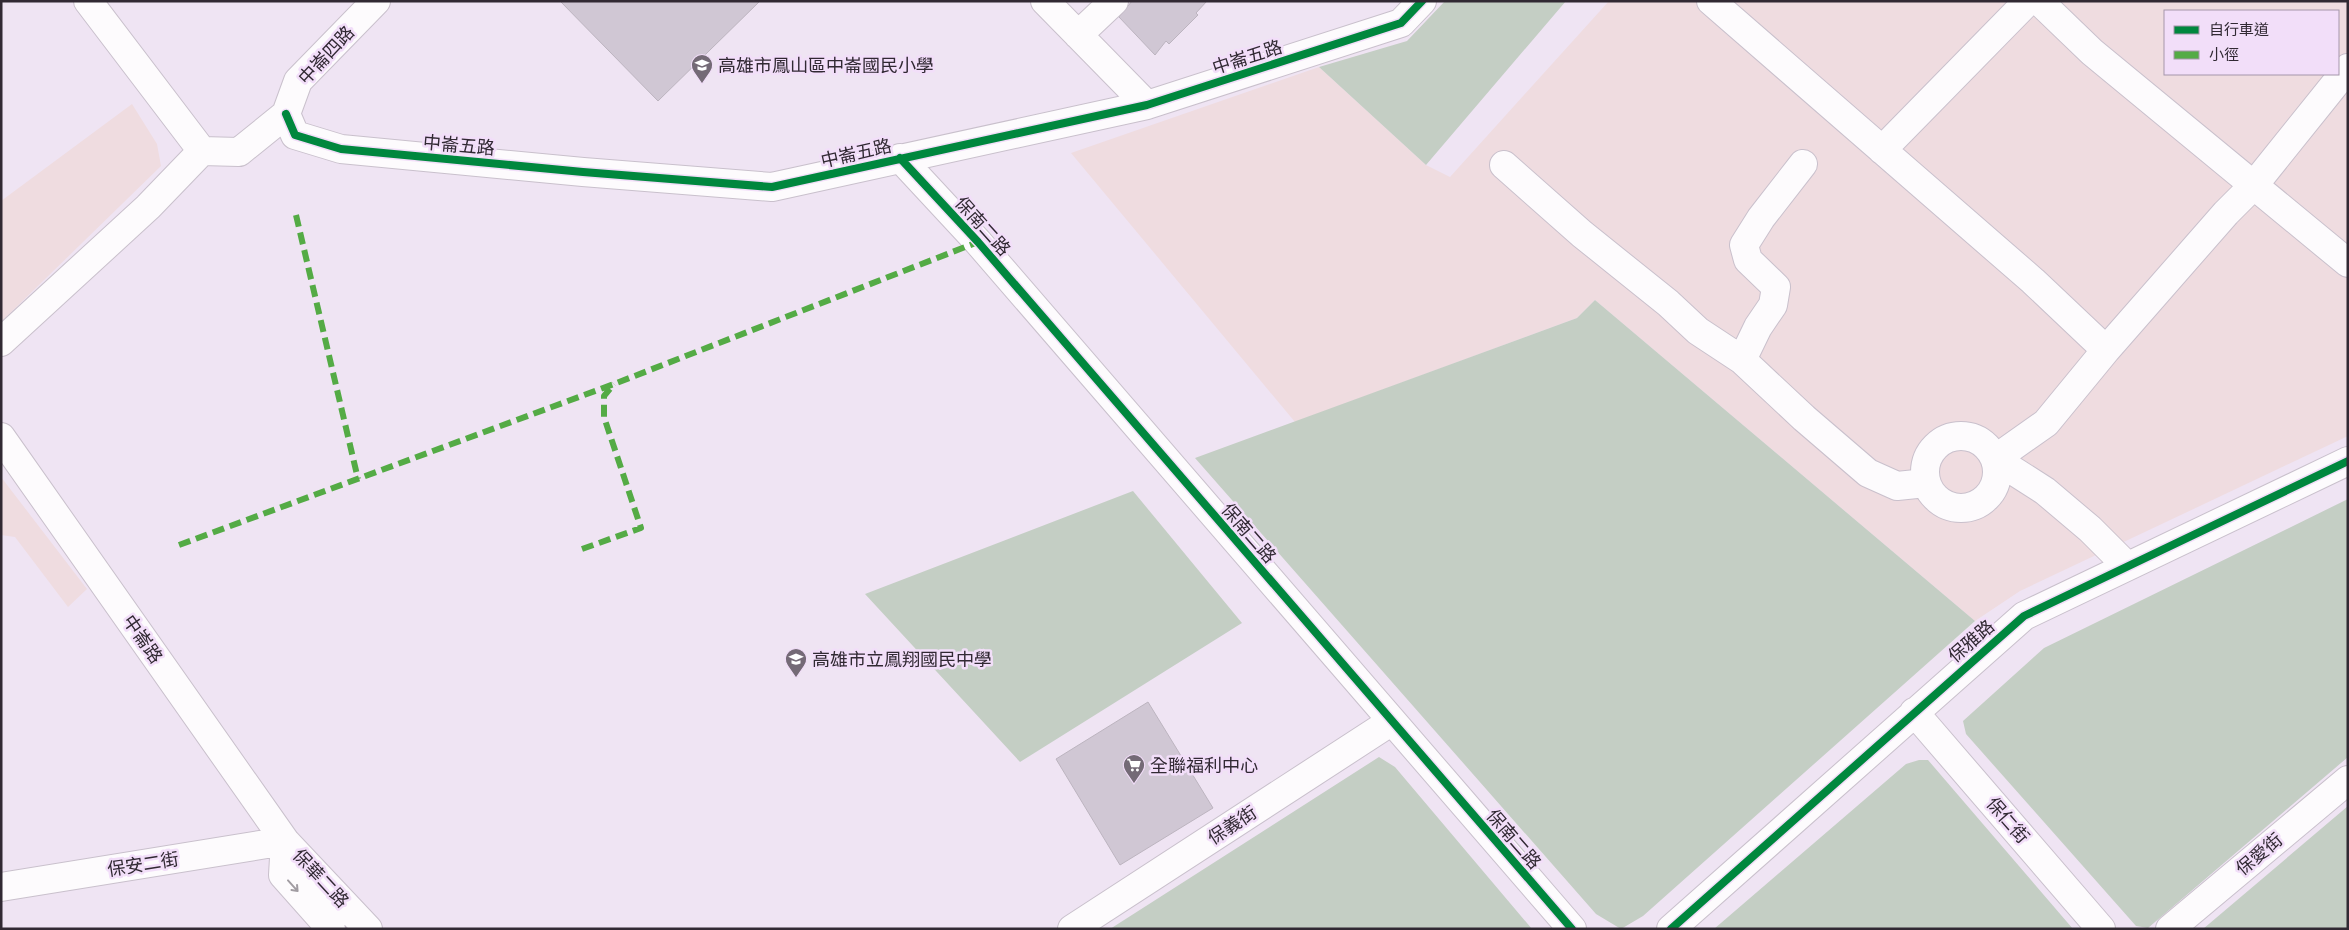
<svg xmlns="http://www.w3.org/2000/svg" width="2349" height="930" viewBox="0 0 2349 930" font-family="'PT Sans Narrow','Noto Sans TC',sans-serif">
  <style>
    .industrial { fill: #efdce0; fill-rule: evenodd }
    .green { fill: #c4cec4 }
    .building { fill: #d0c7d4; stroke: #bcb4bf }
    .lines { fill: none; stroke-linecap: round; stroke-linejoin: round }
    .minor-casing { stroke: #c9c0cc; stroke-width: 30 }
    .minor { stroke: #fdfbfd; stroke-width: 28 }
    .quiet { stroke: #54ab45; stroke-width: 6; stroke-dasharray: 12 6; stroke-linecap: butt }
    .cycleway-casing { stroke: #f2def9; stroke-width: 11 }
    .cycleway { stroke: #00873e; stroke-width: 8 }
    .oneway { stroke: #a19ca2 }
    .labels { text-anchor: middle; dominant-baseline: central; stroke-width: 5; stroke-linejoin: round; paint-order: stroke }
    .street-label { font-size: 18px; fill: #312933; stroke: #f2def9 }
    .poi-label { font-size: 18px; fill: #312933; stroke: #f2def9; text-anchor: start }
  </style>
  <rect width="100%" height="100%" fill="#efe4f3"/>
  <path class="industrial" d="M1609 1H2348V436L2020 591 1975 621 1595 300 1577 318 1295 422 1071 153 1319 67 1426 165 1450 177ZM2165 11H2338V74H2165Z
    M132 104 157 144 161 166 1 322V201Z
    M1 477 87 589 68 607 15 537 1 535Z"/>
  <path class="green" d="M1445 1H1566L1426 165 1319 67 1407 41Z
    M1595 300 1975 621 1643 916 1621 929 1596 914 1195 458 1577 318Z
    M1133 491 1242 623 1020 762 865 594Z
    M2348 499V757L2148 928 2136 926 1966 734 1963 721 2044 648Z
    M1379 757 1395 767 1532 929H1110Z
    M1919 760H1928L2073 929H1714L1906 764Z
    M2348 806V929H2203Z"/>
  <path class="building" d="M560 1H760L658 101Z
    M1132 1H1207L1196 13 1198 15 1169 44 1166 41 1155 55 1119 17Z
    M1148 702 1213 808 1120 865 1056 759Z"/>
  <g class="lines">
    <g class="minor-casing">
      <path id="minor" d="M88 1 202 151 239 152 286 114
        M1045 1 1147 105
        M1711 1 2033 281 2106 350
        M2039 1 2092 52 2348 263
        M1078 35 1114 1
        M286 114 295 135 341 149 583 172 772 187 1147 105 1401 23 1422 1
        M286 114 298 81 376 1
        M1882 150 2028 1
        M900 158 978 242 1572 929
        M1504 165 1582 234 1668 303 1698 331 1742 360 1804 418 1868 473 1897 486 1926 483
        M1 342 148 207 202 151
        M1742 360 1758 327 1773 305 1776 287 1748 260 1744 245 1761 218 1803 164
        M1925 472a36 36 0 1 1 72 0a36 36 0 1 1-72 0Z
        M1 437 285 841 368 929
        M1995 459 2046 423 2106 350 2226 213 2254 185 2348 68
        M1995 459 2045 491 2090 529 2127 566
        M1914 712 2101 929
        M285 841 283 875 331 929
        M1 887 285 841
        M1072 929 1392 721
        M1671 929 2024 616 2348 461
        M2170 929 2348 780"/>
    </g>
    <use href="#minor" class="minor"/>
    <path class="quiet" d="M296 215 358 479
      M179 545 614 384 978 242
      M582 549 641 528 604 417V396L614 384"/>
    <g class="cycleway-casing">
      <path id="cycleway" d="M286 114 295 135 341 149 583 172 772 187 1147 105 1401 23 1422 1
        M900 158 978 242 1572 929
        M1671 929 2024 616 2348 461"/>
    </g>
    <use href="#cycleway" class="cycleway"/>
  </g>
  <defs><path id="oneway-shaft" d="M-6 0H5M1.5-3L5.5 0L1.5 3" fill="none" stroke-width="1.6" stroke-linecap="round" stroke-linejoin="round" transform="scale(1.25)"/></defs>
  <use class="oneway" href="#oneway-shaft" transform="translate(293 886) rotate(48)"/>
  <defs>
    <g id="school-pin" transform="scale(1.125)"><path d="M0 17L-7.5 6A9.5 9.5 0 1 1 7.5 6Z" fill="#746a76" stroke="#f2def9"/><path d="M0-5L7-2L0 1L-7-2ZM-4 1L0 2.5L4 1V4Q0 6-4 4Z" fill="#fff"/></g>
    <g id="supermarket-pin" transform="scale(1.125)"><path d="M0 17L-7.5 6A9.5 9.5 0 1 1 7.5 6Z" fill="#746a76" stroke="#f2def9"/><path d="M-6-5.5h2.5l.6 2H6L4.5 2H-2.5L-4.4-4H-6ZM-1.5 3.2a1.3 1.3 0 1 0 .1 0ZM3 3.2a1.3 1.3 0 1 0 .1 0Z" fill="#fff"/></g>
  </defs>
  <g fill-rule="evenodd">
    <use href="#school-pin" x="702" y="65"/>
    <use href="#school-pin" x="796" y="659"/>
    <use href="#supermarket-pin" x="1134" y="765"/>
  </g>
  <g class="labels">
    <g class="street-label">
      <text transform="translate(326 55) rotate(-47)">中崙四路</text>
      <text transform="translate(1247 57) rotate(-18)">中崙五路</text>
      <text transform="translate(459 145) rotate(5)">中崙五路</text>
      <text transform="translate(856 153) rotate(-13)">中崙五路</text>
      <text transform="translate(983 226) rotate(48)">保南二路</text>
      <text transform="translate(1249 533) rotate(49)">保南二路</text>
      <text transform="translate(143 639) rotate(55)">中崙路</text>
      <text transform="translate(1971 641) rotate(-41)">保雅路</text>
      <text transform="translate(2008 820) rotate(49)">保仁街</text>
      <text transform="translate(1232 825) rotate(-33)">保義街</text>
      <text transform="translate(1514 839) rotate(49)">保南二路</text>
      <text transform="translate(2259 854) rotate(-40)">保愛街</text>
      <text transform="translate(143 864) rotate(-9)">保安二街</text>
      <text transform="translate(321 878) rotate(47)">保華二路</text>
    </g>
    <g class="poi-label">
      <text x="718" y="65">高雄市鳳山區中崙國民小學</text>
      <text x="812" y="659">高雄市立鳳翔國民中學</text>
      <text x="1150" y="765">全聯福利中心</text>
    </g>
  </g>
  <rect width="2349" height="930" fill="none" stroke="#312933" stroke-width="5"/>
  <rect x="2164" y="10" width="175" height="65" fill="#f2def9" stroke="#a596aa"/>
  <rect x="2174" y="26" width="25" height="8" fill="#00873e" stroke="#a596aa"/>
  <text x="2209" y="35" font-size="15" fill="#312933">自行車道</text>
  <rect x="2174" y="51" width="25" height="8" fill="#54ab45" stroke="#a596aa"/>
  <text x="2209" y="60" font-size="15" fill="#312933">小徑</text>
</svg>
